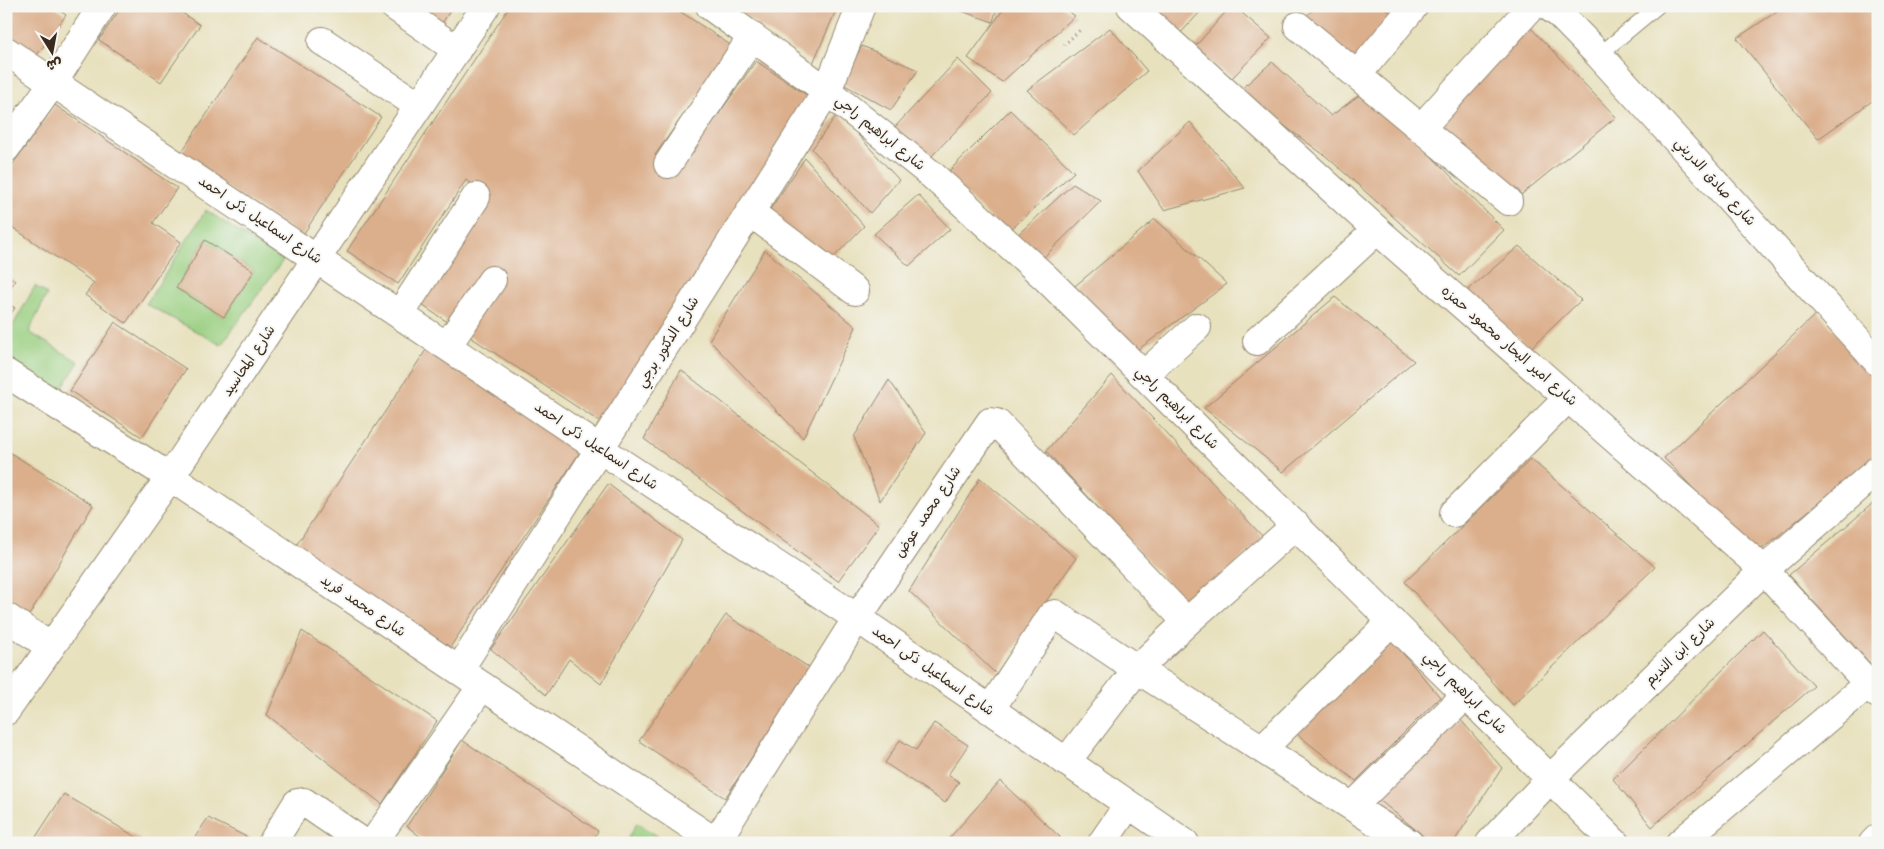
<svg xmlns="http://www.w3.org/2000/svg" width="1884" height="849" viewBox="0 0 1884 849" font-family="Kalam,'Playpen Sans Arabic',sans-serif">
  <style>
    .green { fill: #9acf81; stroke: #6a7c50; fill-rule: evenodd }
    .building { fill: #dbaf8c }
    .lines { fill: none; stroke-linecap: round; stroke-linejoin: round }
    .service-casing { stroke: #92866e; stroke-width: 16 }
    .minor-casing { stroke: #92866e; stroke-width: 30 }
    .tertiary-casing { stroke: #92866e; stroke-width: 30 }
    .path { stroke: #92866e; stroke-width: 3; stroke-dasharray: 1 4; stroke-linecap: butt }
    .service { stroke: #fff; stroke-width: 14 }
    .minor { stroke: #fff; stroke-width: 28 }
    .tertiary { stroke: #fff; stroke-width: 28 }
    .labels { text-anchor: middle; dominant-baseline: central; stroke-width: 4; stroke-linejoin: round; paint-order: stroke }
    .street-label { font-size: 14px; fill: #3b2a1e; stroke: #f6f6f2 }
  </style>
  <rect width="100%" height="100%" fill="#f6f6f2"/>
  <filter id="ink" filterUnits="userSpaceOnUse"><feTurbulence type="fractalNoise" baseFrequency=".02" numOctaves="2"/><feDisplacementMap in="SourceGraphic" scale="10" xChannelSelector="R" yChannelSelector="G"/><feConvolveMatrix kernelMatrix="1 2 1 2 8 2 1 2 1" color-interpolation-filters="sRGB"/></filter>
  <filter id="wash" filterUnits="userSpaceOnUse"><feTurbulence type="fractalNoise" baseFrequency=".0096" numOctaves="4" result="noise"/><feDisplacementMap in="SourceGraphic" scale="20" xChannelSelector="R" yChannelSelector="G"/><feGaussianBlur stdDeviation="1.12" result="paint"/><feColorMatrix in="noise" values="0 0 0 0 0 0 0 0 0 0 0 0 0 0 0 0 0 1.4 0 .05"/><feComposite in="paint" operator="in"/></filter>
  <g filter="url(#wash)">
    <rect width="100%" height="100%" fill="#e8e1be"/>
    <path class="green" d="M206 210 267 251 284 259 221 345 146 304ZM205 240 254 271 224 317 176 288Z
      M35 286 47 294 29 332 79 362 57 396 6 366V338Z
      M637 823 668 843H626Z"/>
    <g id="blocks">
      <path class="building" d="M6 6H53L66 15 37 55 22 49 6 51Z
        M122 6H172L200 25 161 82 99 40Z
        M413 6H453L441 25Z
        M510 6H672L732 46 655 155 676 175 756 61 817 102 603 424 417 302 490 196 466 180 398 284 347 251Z
        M730 6H838L813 63Z
        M947 6H997L993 22Z
        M1006 6H1061L1075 16 1002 82 968 58Z
        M1143 6H1194L1201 11 1176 38Z
        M1231 6H1234L1271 38 1232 78 1193 49Z
        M1316 6H1382L1397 18 1356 67 1305 18Z
        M1785 6H1878V97L1818 139 1737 38Z
        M1528 25 1616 117 1516 199 1434 127Z
        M1110 28 1147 71 1074 135 1027 90Z
        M258 37 381 117 302 236 179 156Z
        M862 46 918 70 891 110 841 83Z
        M958 59 992 93 928 160 894 128Z
        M1272 62 1331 116 1366 90 1504 230 1459 276 1327 157 1238 92Z
        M55 105 177 188 153 223 181 242 126 323 85 295 94 283 6 223V174Z
        M1010 110 1074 172 1007 233 945 175Z
        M838 113 899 180 870 213 812 149Z
        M1190 122 1245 188 1164 210 1138 171Z
        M805 158 864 226 829 262 767 214Z
        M1073 184 1101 201 1040 261 1014 238Z
        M918 195 950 229 909 266 874 234Z
        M1155 219 1227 284 1128 357 1063 296Z
        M205 240 254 271 224 317 176 288Z
        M1519 246 1581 300 1531 348 1466 292Z
        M765 250 856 327 803 438 709 340Z
        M6 274 15 281 6 293Z
        M1335 297 1414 361 1283 472 1204 408Z
        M6 303 15 308 6 320Z
        M1818 312 1878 382V454L1756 554 1664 458Z
        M115 322 186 369 142 437 70 391Z
        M430 344 582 449 445 655 291 553Z
        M681 370 879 525 838 581 644 439Z
        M1112 375 1264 538 1189 606 1046 451Z
        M889 380 926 433 880 501 854 437Z
        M6 450 93 505 27 619 6 605Z
        M1531 459 1655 567 1513 705 1405 582Z
        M980 478 1076 558 996 674 909 591Z
        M608 484 682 540 601 684 569 659 546 695 491 649Z
        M1878 499V672L1789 575Z
        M726 615 810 668 725 798 639 741Z
        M1763 630 1814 686 1652 827 1613 779Z
        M302 631 437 721 382 804 267 715Z
        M1388 636 1440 697 1356 781 1297 734Z
        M1460 719 1502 768 1453 843H1432L1378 799Z
        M934 723 968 745 948 775 959 782 945 803 885 763 900 740 916 750Z
        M462 740 598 831 591 843H428L407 826Z
        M1000 781 1060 837 1056 843H945Z
        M64 794 146 843H32Z
        M208 818 259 843H191Z"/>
    </g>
  </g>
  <g filter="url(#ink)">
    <use href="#blocks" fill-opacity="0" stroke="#92866e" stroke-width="1"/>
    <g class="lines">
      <g class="service-casing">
        <path id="service" d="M1599 55 1658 6"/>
      </g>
      <g class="minor-casing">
        <path id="minor" d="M394 6 457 50
          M710 6 827 91 932 175 1046 278 1615 843
          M1548 6 1559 14 1599 55 1878 362
          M1298 26 1508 201
          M322 41 419 106
          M6 51 600 449 857 618 1185 843
          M1357 75 1414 6
          M1421 128 1532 6
          M6 148 53 83 102 6
          M668 164 752 37
          M750 212 855 291
          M400 314 476 197
          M1257 341 1377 230
          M447 346 492 280
          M1144 375 1197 327
          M1454 513 1568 398
          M6 617 51 647
          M459 670 827 91 861 6
          M990 710 1052 615 1055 614 1137 669 1409 843
          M6 711 170 477 486 6
          M1262 749 1392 621
          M1066 762 1137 669 1187 622 1296 525
          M1353 806 1466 695
          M716 842 857 618 990 422 997 423 1187 622
          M272 843 297 803 304 802 364 843
          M373 843 482 686
          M1102 843 1128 805
          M1490 843 1551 778 1764 570 1878 470
          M1680 843 1868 684
          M1873 843 1878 838"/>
      </g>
      <g class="tertiary-casing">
        <path id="tertiary" d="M1131 6 1377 230 1764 570 1878 694
          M6 373 170 477 717 843"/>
      </g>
      <path class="path" d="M1064 45 1081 29"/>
      <use href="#service" class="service"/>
      <use href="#minor" class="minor"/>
      <use href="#tertiary" class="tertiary"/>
    </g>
  </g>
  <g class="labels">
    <g class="street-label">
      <text transform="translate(880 133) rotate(39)">شارع ابراهيم راجي</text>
      <text transform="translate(1715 182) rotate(48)">شارع صادق الدريني</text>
      <text transform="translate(260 220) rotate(34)">شارع اسماعيل ذكى احمد</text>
      <text transform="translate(668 342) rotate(-58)">شارع الدكتور برجي</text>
      <text transform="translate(1509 346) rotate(41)">شارع امير البحار محمود حمزه</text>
      <text transform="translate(249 361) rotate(-56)">شارع المحاسيد</text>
      <text transform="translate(1177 408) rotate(45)">شارع ابراهيم راجي</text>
      <text transform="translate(596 446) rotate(34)">شارع اسماعيل ذكى احمد</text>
      <text transform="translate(928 512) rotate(-56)">شارع محمد عوض</text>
      <text transform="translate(363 606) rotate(34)">شارع محمد فريد</text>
      <text transform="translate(1680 652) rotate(-44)">شارع ابن النديم</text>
      <text transform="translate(933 671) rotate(35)">شارع اسماعيل ذكى احمد</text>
      <text transform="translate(1465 693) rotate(45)">شارع ابراهيم راجي</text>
    </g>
  </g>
  <rect width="1884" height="849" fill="none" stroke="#f6f6f2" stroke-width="25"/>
  <g transform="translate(52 52) rotate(169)" stroke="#f6f6f2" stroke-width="4" paint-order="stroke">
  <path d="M0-4L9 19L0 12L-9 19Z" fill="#3b2a1e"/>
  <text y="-8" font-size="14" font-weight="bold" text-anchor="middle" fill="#3b2a1e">ش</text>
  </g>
</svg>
